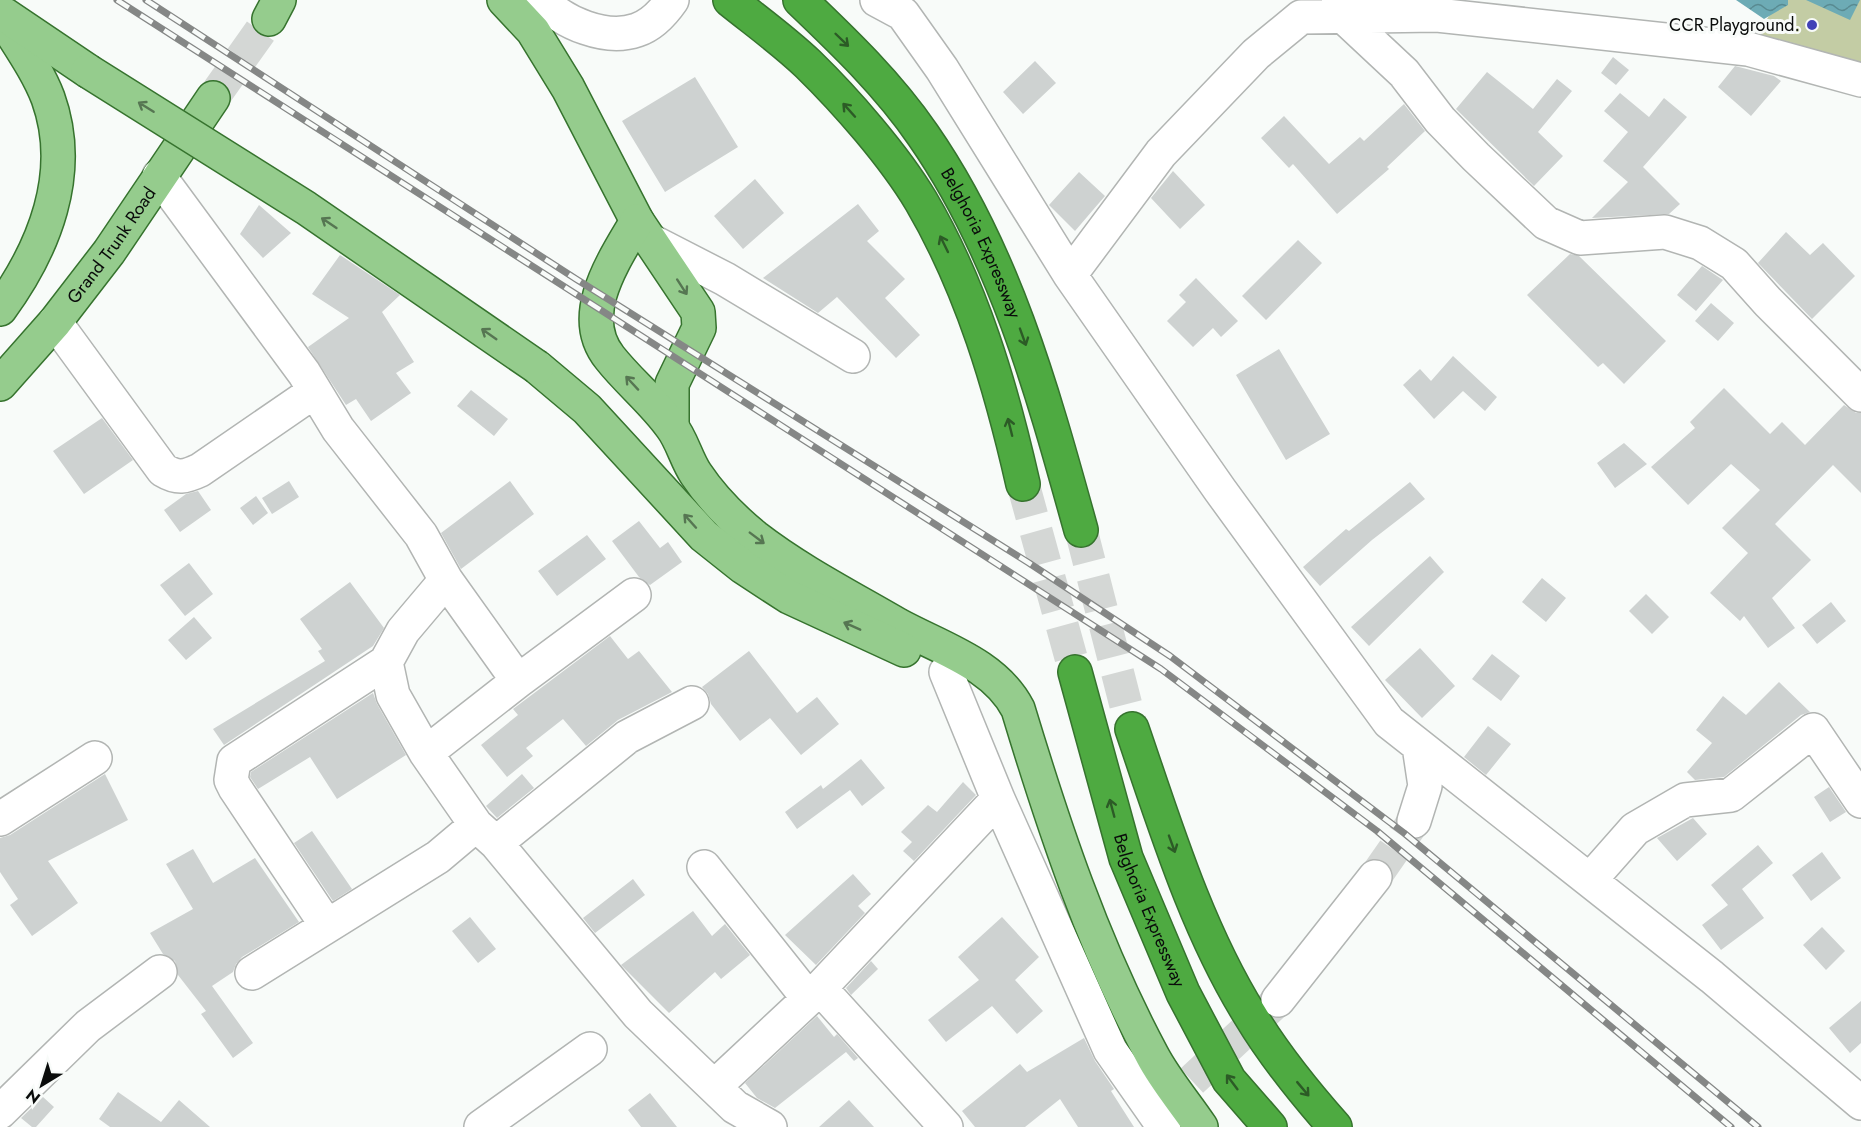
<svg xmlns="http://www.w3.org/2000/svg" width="1861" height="1127" viewBox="0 0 1861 1127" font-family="Jost,sans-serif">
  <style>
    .green { fill: #c3cca4 }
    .water { fill: url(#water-waves) }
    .building { fill: #ced2d1 }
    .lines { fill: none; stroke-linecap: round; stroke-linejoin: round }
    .minor-tunnel { stroke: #d4d7d5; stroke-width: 33; stroke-dasharray: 33 16; stroke-linecap: butt }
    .major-tunnel { stroke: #d4d7d5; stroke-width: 33; stroke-dasharray: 33 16; stroke-linecap: butt }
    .highway-tunnel { stroke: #d4d7d5; stroke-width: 33; stroke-dasharray: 33 16; stroke-linecap: butt }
    .minor-casing { stroke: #b2b5b3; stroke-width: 36 }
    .major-casing { stroke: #36732e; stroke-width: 36 }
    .highway-casing { stroke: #36732e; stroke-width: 36 }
    .minor { stroke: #fff; stroke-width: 33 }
    .major { stroke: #95cc8d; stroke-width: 33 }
    .highway { stroke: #4eaa41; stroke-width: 33 }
    .rail-casing { stroke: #858786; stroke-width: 7 }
    .rail { stroke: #f8fbf9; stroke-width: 4.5; stroke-dasharray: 14; stroke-linecap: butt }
    .major-bridge-casing { stroke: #36732e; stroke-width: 36; stroke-linecap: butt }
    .major-bridge { stroke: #95cc8d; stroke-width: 33 }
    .oneway { stroke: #2c5b26 }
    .oneway2 { stroke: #567652 }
    .poi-dot { fill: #4242b7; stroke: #f8fbf9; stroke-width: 2 }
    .labels { text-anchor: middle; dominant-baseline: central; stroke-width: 6; stroke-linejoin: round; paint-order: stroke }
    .poi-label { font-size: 18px; fill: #0a0c0b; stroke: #f8fbf9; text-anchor: end }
    .street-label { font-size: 18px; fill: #0a0c0b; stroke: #f8fbf9 }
  </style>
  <defs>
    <pattern id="water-waves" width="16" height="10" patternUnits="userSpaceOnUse" patternTransform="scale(1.5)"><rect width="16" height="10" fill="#6dabb5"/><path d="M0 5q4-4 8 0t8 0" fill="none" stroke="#588a91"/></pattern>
  </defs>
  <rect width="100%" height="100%" fill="#f8fbf9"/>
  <path class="green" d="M1779 0H1861V80L1748 49Z"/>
  <path class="water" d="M1736 0H1788V5L1764 19Z
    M1806 0H1860L1850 20Z"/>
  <path class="building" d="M1613 57 1629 70 1616 85 1601 73Z
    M1035 61 1056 83 1023 114 1003 92Z
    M1735 66 1774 76 1781 81 1751 116 1718 87Z
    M1487 72 1533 109 1557 79 1572 91 1538 132 1563 156 1534 186 1456 109Z
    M695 77 738 147 665 192 622 121Z
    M1620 93 1649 117 1664 98 1687 117 1643 167 1680 204 1669 214 1592 218 1628 182 1603 161 1628 132 1604 111Z
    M1404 104 1425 131 1387 167 1389 169 1337 214 1293 164 1289 168 1261 138 1284 116 1329 164 1360 137 1364 141Z
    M1173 171 1205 205 1180 229 1151 198Z
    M1079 172 1105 196 1075 231 1049 205Z
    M755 179 784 213 743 249 714 216Z
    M858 204 879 231 867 241 905 279 885 298 920 335 896 358 837 297 818 313 763 278Z
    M259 205 291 233 263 258 240 234Z
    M1786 232 1810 255 1823 243 1855 276 1812 319 1758 263Z
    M1298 240 1322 263 1266 320 1242 296Z
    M1570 254 1579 256 1666 341 1624 384 1603 363 1598 367 1527 295Z
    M340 255 400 295 382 312 414 362 396 373 411 393 371 421 356 399 346 405 308 347 349 318 312 294Z
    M1702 266 1723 280 1696 311 1677 295Z
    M1196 278 1238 321 1221 337 1213 328 1193 347 1167 321 1186 302 1179 295Z
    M1711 303 1734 323 1718 341 1695 321Z
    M1279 349 1330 434 1286 460 1236 375Z
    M1453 356 1497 397 1485 411 1463 391 1434 419 1403 385 1420 369 1431 381Z
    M1724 388 1770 434 1782 422 1805 445 1844 405 1856 413H1861V493L1833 465 1775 524 1811 560 1772 598 1795 628 1768 648 1744 616 1740 621 1710 593 1748 553 1722 528 1760 490 1731 464 1688 505 1651 467 1695 428 1690 422Z
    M471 390 508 419 494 436 457 406Z
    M102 418 133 460 84 494 53 451Z
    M1624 443 1647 464 1615 488 1597 463Z
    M289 481 299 497 272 514 262 498Z
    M510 481 534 514 461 569 441 533Z
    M1410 482 1425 499 1372 540 1320 586 1303 567 1346 529 1349 531Z
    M198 491 211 510 180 532 164 510 186 494Z
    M256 496 268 513 253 525 240 508Z
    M639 521 660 548 668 542 682 562 650 585 639 577 612 541Z
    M587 535 606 559 557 596 538 571Z
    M1430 556 1444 572 1369 646 1351 627Z
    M189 563 213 594 185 616 160 585Z
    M1542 578 1566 598 1546 622 1522 602Z
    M350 582 384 628 373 646 224 745 213 729 325 661 318 651 322 649 300 619Z
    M1646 594 1669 617 1652 634 1629 611Z
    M1831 602 1846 621 1817 644 1802 625Z
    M194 617 212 638 186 660 168 640Z
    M610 636 628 659 639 651 672 692 618 720 586 746 563 719 526 748 533 756 507 777 481 745 518 715 513 709Z
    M1420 648 1455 686 1422 718 1385 680Z
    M749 651 797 713 817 697 839 724 801 755 770 718 740 741 711 704 708 694 702 687Z
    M1492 654 1520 676 1501 701 1472 679Z
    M1779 682 1810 712 1801 715 1724 777 1695 780 1687 772 1712 743 1696 730 1723 696 1746 715Z
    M373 693 377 704 406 755 337 799 310 757 258 789 250 777 251 772Z
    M1488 726 1511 744 1486 775 1464 757Z
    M861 759 885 788 862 806 850 790 797 829 785 812 821 785 823 789Z
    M105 774 128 820 48 861 78 903 32 936 10 905 18 899 0 872V838L10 835Z
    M522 774 534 788 497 818 486 806Z
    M963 782 976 795 914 861 903 851 912 842 901 832 928 805 937 812Z
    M1829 787 1846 812 1830 822 1814 797Z
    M1693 818 1707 834 1677 861 1657 838Z
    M312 831 352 889 333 901 294 843Z
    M1758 845 1773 863 1742 889 1764 918 1721 950 1702 925 1728 905 1711 885Z
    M193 849 213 883 255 858 299 922 242 957 236 964 233 972 212 986 253 1043 233 1058 201 1014 206 1011 178 975 175 961 163 954 150 933 193 909 166 864Z
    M1822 852 1841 878 1811 901 1792 875Z
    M853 874 871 894 858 906 865 913 816 965 785 935Z
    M633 879 645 895 595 933 583 918Z
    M693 911 712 936 725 924 750 955 721 979 715 972 669 1013 621 965Z
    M470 917 496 949 478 963 452 931Z
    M1002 917 1039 957 1015 980 1043 1011 1017 1034 992 1006 946 1042 928 1020 979 980 958 957Z
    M1822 927 1845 951 1826 970 1803 945Z
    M871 961 878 969 851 995 846 988Z
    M1861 1001V1043L1850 1053 1829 1028Z
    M817 1016 834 1037 837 1034 858 1058 854 1061 846 1052 775 1108 757 1098 745 1083Z
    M1084 1038 1095 1061 1114 1089 1111 1091 1134 1127H1078L1060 1099 1025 1127H975L962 1111 1020 1064 1027 1072Z
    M118 1092 161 1122 179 1100 210 1127H110L99 1119Z
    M650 1093 677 1127H641L628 1110Z
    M43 1097 54 1107 36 1127H32L21 1118Z
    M849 1100 874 1127H819Z"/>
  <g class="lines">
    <path class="minor-tunnel" d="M1375 877 1414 821
      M1156 1114 1274 1004"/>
    <path class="major-tunnel" d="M213 98 269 19"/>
    <path class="highway-tunnel" d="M1023 484 1075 672
      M1081 530 1132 729"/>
    <g class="minor-casing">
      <path id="minor" d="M542 0C563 23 606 41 637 30 652 25 663 13 672 0
        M877 0 903 14 942 69 1070 275 1220 490 1389 722 1712 977 1861 1103
        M1337 7 1343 16 1404 73 1440 120 1476 157 1546 223 1580 238 1665 232 1700 243 1734 264 1768 302 1861 395
        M159 176 304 373 338 429 421 535 446 580 403 631 386 662 393 695 426 753 476 825 496 843 638 1014 735 1107 770 1127
        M653 242 725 279 853 356
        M1070 275 1161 153 1256 54 1301 17 1437 15 1748 49 1861 80
        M55 322 163 470C178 479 185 477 200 470L315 391
        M446 580 518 681
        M946 672 998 799 1110 1050 1164 1127
        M426 753 518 681 634 595
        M0 819 95 758
        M1414 821 1425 786 1419 746
        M496 843 627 737 692 703
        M704 867 808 998
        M1590 880 1635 829 1685 800 1731 795 1813 730 1861 801
        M327 926 235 788 231 780 234 761 386 662
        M252 973 438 857 476 825
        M820 988 946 1127
        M1278 1000 1375 877
        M714 1087 820 988 998 799
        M0 1112 88 1026 160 972
        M481 1127 590 1049"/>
    </g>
    <g class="major-casing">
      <g id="major">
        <path d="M504 0 533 31 568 88 637 221 698 312 699 328 672 384V426"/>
        <path d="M0 14C16 41 37 69 48 98 75 173 44 249 0 309"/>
        <path d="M5 15 88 71"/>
        <path d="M269 19 279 0"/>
        <path d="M637 221C615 259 575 315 610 358 629 382 653 401 671 426 682 440 686 459 696 474 712 498 733 519 755 537 799 571 850 597 898 625 940 648 995 664 1018 709 1054 828 1093 945 1152 1055 1165 1080 1185 1103 1201 1127"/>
        <path d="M537 367 587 409 704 536 743 567 789 597 904 650"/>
        <path id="s1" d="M0 384 55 322 109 252 213 98"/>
      </g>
    </g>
    <g class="highway-casing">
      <g id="highway">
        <path d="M730 0C756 21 784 41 808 64 846 101 894 156 921 201 972 288 1001 387 1023 484"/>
        <path id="s2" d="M800 0C844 42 888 84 923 135 1005 253 1043 393 1081 530"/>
        <path id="s3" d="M1075 672 1126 858 1183 993 1229 1080 1270 1127"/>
        <path d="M1132 729C1165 825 1196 928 1250 1015 1274 1055 1304 1092 1335 1127"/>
      </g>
    </g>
    <use href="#minor" class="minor"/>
    <use href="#major" class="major"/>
    <use href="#highway" class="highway"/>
    <g class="rail-casing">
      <path id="rail" d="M117 0 1161 669 1377 831 1731 1127
        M146 0 576 279 1029 563 1170 656 1404 833 1758 1127"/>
    </g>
    <use href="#rail" class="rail"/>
    <g class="major-bridge-casing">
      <path id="major-bridge" d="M88 71 306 208 537 367"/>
    </g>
    <use href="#major-bridge" class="major-bridge"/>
  </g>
  <defs><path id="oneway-shaft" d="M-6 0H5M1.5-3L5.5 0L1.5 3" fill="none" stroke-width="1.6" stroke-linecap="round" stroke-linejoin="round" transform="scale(1.5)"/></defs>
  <g class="oneway">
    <use href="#oneway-shaft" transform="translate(842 40) rotate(44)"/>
    <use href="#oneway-shaft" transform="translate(849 110) rotate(-132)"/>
    <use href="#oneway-shaft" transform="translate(944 244) rotate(-116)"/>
    <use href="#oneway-shaft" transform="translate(1023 337) rotate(70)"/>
    <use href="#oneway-shaft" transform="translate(1010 427) rotate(-104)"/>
    <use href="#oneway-shaft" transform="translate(1112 808) rotate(-105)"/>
    <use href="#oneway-shaft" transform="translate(1172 844) rotate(70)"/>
    <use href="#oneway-shaft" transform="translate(1232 1082) rotate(-127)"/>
    <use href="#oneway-shaft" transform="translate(1303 1089) rotate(50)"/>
  </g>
  <g class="oneway2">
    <use href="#oneway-shaft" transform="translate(146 107) rotate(-148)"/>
    <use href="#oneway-shaft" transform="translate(329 223) rotate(-146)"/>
    <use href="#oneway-shaft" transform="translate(682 287) rotate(57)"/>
    <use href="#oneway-shaft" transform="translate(489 334) rotate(-145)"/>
    <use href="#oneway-shaft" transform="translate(632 383) rotate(-133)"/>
    <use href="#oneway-shaft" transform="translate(690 521) rotate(-132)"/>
    <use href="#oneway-shaft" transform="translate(757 538) rotate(37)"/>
    <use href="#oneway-shaft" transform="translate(852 626) rotate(-156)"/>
  </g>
  <circle class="poi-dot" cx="1812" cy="25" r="6"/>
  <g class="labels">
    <g class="poi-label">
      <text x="1800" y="25">CCR Playground.</text>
    </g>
    <g class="street-label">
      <text stroke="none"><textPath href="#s1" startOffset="178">Grand Trunk Road</textPath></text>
      <text stroke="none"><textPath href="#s2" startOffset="306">Belghoria Expressway</textPath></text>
      <text stroke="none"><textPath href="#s3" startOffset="250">Belghoria Expressway</textPath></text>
    </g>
  </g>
  <g transform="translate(42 1085) rotate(218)" stroke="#f8fbf9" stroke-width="4.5" paint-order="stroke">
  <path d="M0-4.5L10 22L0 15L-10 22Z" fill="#0a0c0b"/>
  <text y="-9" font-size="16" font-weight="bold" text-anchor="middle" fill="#0a0c0b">N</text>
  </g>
</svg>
